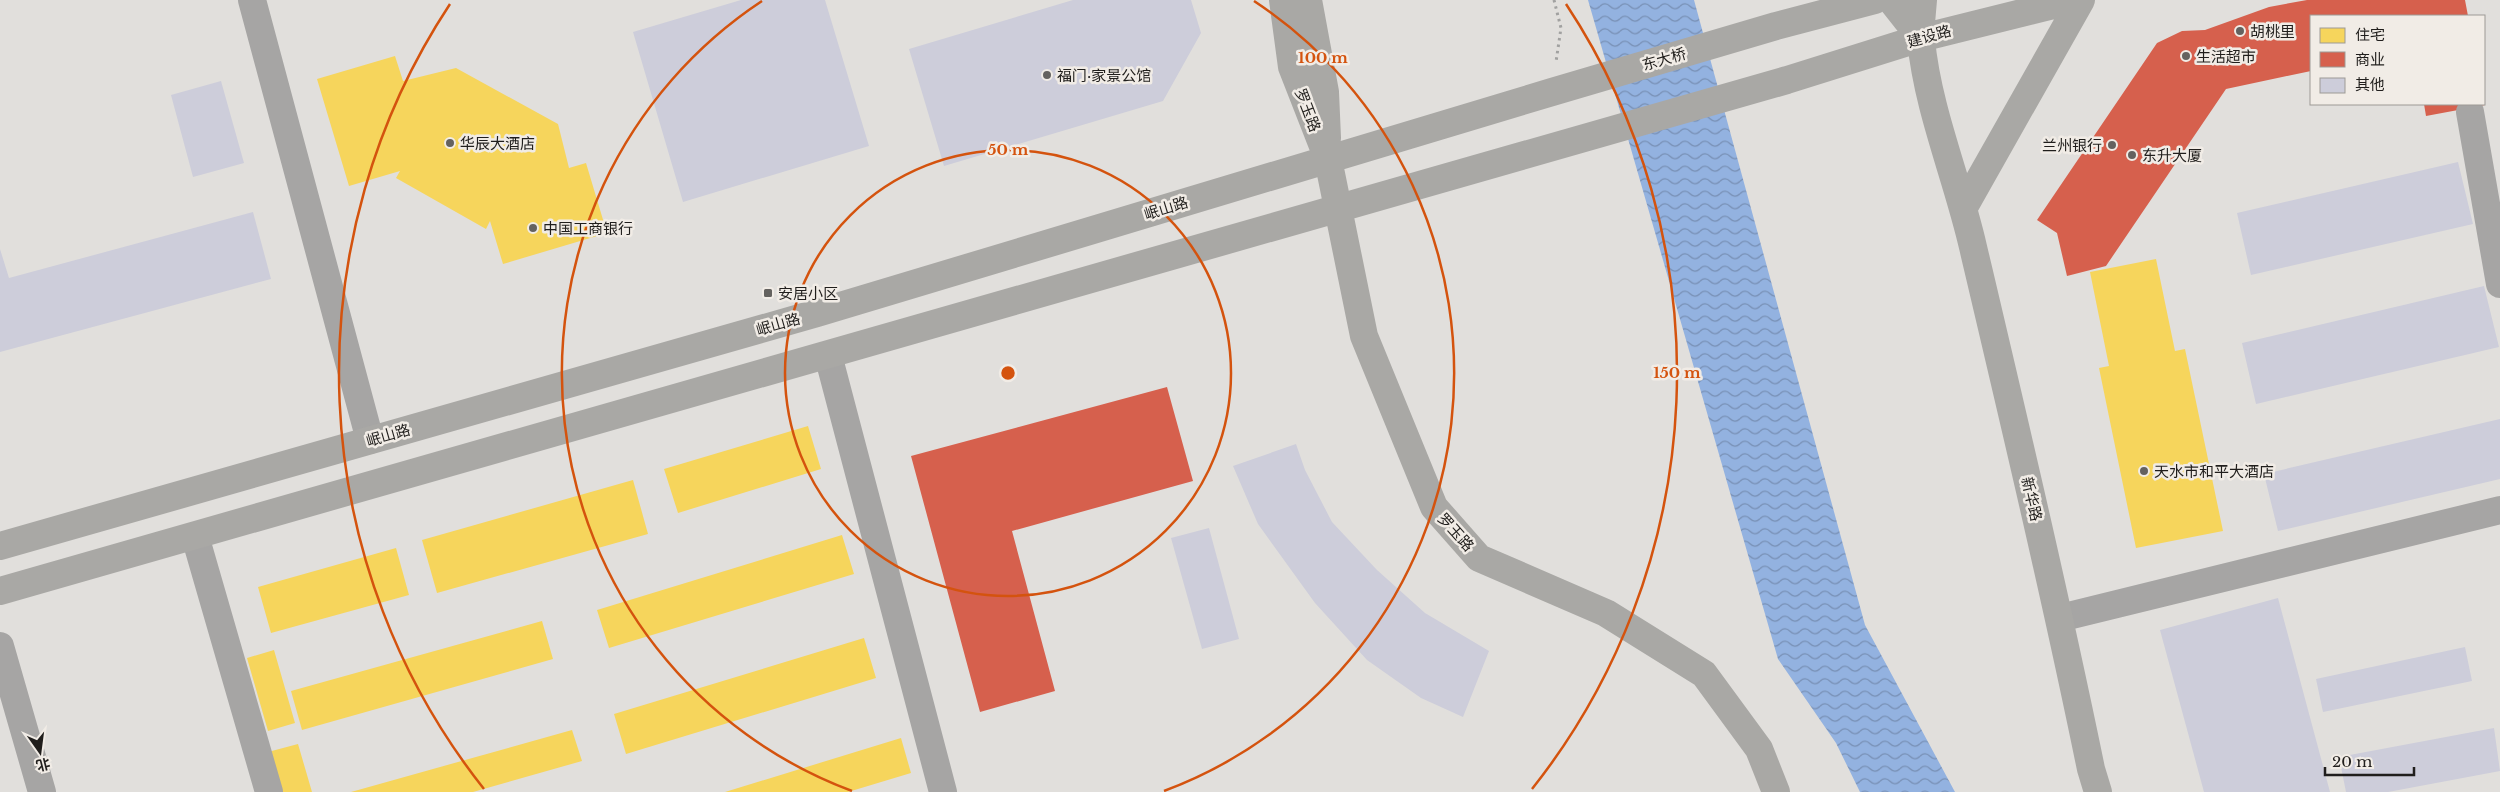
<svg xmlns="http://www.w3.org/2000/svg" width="2500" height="792" viewBox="0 0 2500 792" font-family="'Libre Baskerville','Noto Sans SC',serif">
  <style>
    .water { fill: url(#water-waves) }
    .homes { fill: #f6d55c }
    .shops { fill: #d6604d }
    .building { fill: #cdcdda }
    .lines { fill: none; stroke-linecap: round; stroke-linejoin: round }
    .path { stroke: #a1a1a0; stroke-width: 3; stroke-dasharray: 2.5 4; stroke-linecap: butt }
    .minor { stroke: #a6a5a4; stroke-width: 28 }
    .major { stroke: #a9a8a5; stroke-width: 28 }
    .ring { fill: none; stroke: #d4530e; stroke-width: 2.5 }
    .poi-dot { fill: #64625f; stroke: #f1ece6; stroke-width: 2 }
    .labels { text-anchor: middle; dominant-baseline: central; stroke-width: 5; stroke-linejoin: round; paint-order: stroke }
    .poi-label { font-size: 15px; fill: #201e1c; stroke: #f1ece6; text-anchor: start }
    .street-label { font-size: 15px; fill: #201e1c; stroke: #f1ece6 }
    .centre { fill: #d4530e; stroke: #f1ece6; stroke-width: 2.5 }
    .ring-label { font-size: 15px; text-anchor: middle; font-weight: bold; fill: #d4530e; stroke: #f1ece6; stroke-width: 5; stroke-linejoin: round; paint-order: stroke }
  </style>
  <defs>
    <pattern id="water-waves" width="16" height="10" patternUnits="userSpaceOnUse" patternTransform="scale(1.25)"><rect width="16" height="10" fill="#93b2e0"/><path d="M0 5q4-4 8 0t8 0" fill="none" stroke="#7890b5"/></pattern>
  </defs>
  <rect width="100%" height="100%" fill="#e1dfdc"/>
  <path class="water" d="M1588 0H1694L1865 625 1955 792H1860L1836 743 1778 659Z"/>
  <path class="homes" d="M395 56 403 81 456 68 558 124 569 168 586 163 607 233 503 264 490 221 486 229 396 178 400 171 349 186 317 79Z
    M2156 259 2175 351 2185 349 2223 531 2136 548 2099 368 2109 366 2090 272Z
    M808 426 821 469 678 513 664 469Z
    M633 480 648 534 437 593 422 540Z
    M842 535 854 574 609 648 597 610Z
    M396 548 409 595 271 633 258 587Z
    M542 621 553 659 302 730 291 691Z
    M864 638 876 678 626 754 614 714Z
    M274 650 295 723 268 731 247 658Z
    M572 730 582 761 473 792H351Z
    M901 738 911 773 848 792H725Z
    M298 744 312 792H279L268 752Z"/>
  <path class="shops" d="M2307 0H2465L2468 16H2311V71L2226 89 2106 266 2067 276 2057 233 2037 220 2157 43 2182 31 2205 30 2269 7Z
    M2424 104H2485V105L2426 116Z
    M1167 387 1193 481 1012 531 1055 691 980 712 911 456Z"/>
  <path class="building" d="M741 0H825L869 146 683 202 633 32Z
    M1073 0H1191L1201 33 1163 101 944 166 909 49Z
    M221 81 244 163 193 177 171 95Z
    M2458 162 2473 224 2251 275 2237 213Z
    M253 212 271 279 0 352V249L9 278Z
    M2484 286 2499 347 2256 404 2242 343Z
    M2500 419V479L2278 531 2264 474Z
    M1296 444 1305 470 1332 522 1377 570 1425 613 1489 651 1463 717 1421 698 1367 660 1315 603 1258 524 1233 466Z
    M1209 528 1239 639 1202 649 1171 538Z
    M2278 598 2330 792H2204L2160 630Z
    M2465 647 2472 681 2323 712 2316 679Z
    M2494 728 2500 771 2388 792H2346L2339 757Z"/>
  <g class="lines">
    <path class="path" d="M1554 0 1561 28 1556 62"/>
    <path class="minor" d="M252 0 370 440
      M2470 112 2500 284
      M828 355 943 792
      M195 536 269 792
      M2060 618 2500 510
      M0 646 42 792"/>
    <path class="major" d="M1283 0 1292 67 1328 159 1364 336 1434 507 1479 558 1606 613 1704 674 1759 749 1776 792
      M1308 0 1325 92 1327 138
      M1891 0 1921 38
      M1923 0C1922 13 1920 27 1921 40 1928 111 1957 177 1973 247 2014 421 2055 594 2091 769L2098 792
      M1964 207 2081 0
      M0 546 817 313 1552 92 1776 26 1875 0
      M0 591 1787 80 1921 38 2074 0"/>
  </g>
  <g class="ring">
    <circle cx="1008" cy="373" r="223"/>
    <path d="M852 791A446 446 0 0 1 762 1M1254 1A446 446 0 0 1 1164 791"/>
    <path d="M484 789A669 669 0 0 1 450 4M1566 4A669 669 0 0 1 1532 789"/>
  </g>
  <g class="poi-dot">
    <circle cx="2240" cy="31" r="5"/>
    <circle cx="2186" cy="56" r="5"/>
    <circle cx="1047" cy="75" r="5"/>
    <circle cx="450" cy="143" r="5"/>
    <circle cx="2112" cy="145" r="5"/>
    <circle cx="2132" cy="155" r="5"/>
    <circle cx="533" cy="228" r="5"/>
    <rect x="763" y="288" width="10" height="10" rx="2.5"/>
    <circle cx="2144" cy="471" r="5"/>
  </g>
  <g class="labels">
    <g class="poi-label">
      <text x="2250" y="31">胡桃里</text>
      <text x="2196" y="56">生活超市</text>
      <text x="1057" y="75">福门·家景公馆</text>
      <text x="460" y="143">华辰大酒店</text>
      <text x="2102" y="145" text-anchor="end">兰州银行</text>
      <text x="2142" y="155">东升大厦</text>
      <text x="543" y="228">中国工商银行</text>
      <text x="778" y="293">安居小区</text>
      <text x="2154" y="471">天水市和平大酒店</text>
    </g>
    <g class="street-label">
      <text transform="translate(1929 36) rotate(-16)">建设路</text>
      <text transform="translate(1664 59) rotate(-16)">东大桥</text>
      <text transform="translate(1308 110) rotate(69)">罗玉路</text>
      <text transform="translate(1166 208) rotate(-17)">岷山路</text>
      <text transform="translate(778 324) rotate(-16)">岷山路</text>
      <text transform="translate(388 435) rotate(-16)">岷山路</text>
      <text transform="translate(2032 499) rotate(77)">新华路</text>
      <text transform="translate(1456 532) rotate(48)">罗玉路</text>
    </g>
  </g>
  <circle cx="1008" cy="373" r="8" class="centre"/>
  <g class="ring-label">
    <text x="1323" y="63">100 m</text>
    <text x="1008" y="155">50 m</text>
    <text x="1677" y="378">150 m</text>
  </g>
  <rect x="2310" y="15" width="175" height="90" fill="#f1ece6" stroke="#9d9a95"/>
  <rect x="2320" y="28" width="25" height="15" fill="#f6d55c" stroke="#9d9a95"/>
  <text x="2355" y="40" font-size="15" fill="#201e1c">住宅</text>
  <rect x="2320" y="52" width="25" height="15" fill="#d6604d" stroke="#9d9a95"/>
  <text x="2355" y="65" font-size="15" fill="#201e1c">商业</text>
  <rect x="2320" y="78" width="25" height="15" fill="#cdcdda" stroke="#9d9a95"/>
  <text x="2355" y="90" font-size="15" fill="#201e1c">其他</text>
  <g transform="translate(40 752) rotate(166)" stroke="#f1ece6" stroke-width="4" paint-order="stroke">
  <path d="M0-4L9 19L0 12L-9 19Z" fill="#201e1c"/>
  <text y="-8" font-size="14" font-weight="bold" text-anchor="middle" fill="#201e1c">北</text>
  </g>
  <path d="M2325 767v8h89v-8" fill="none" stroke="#201e1c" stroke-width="2.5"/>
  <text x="2332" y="767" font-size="15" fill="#201e1c" stroke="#f1ece6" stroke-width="4" paint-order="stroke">20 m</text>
</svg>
